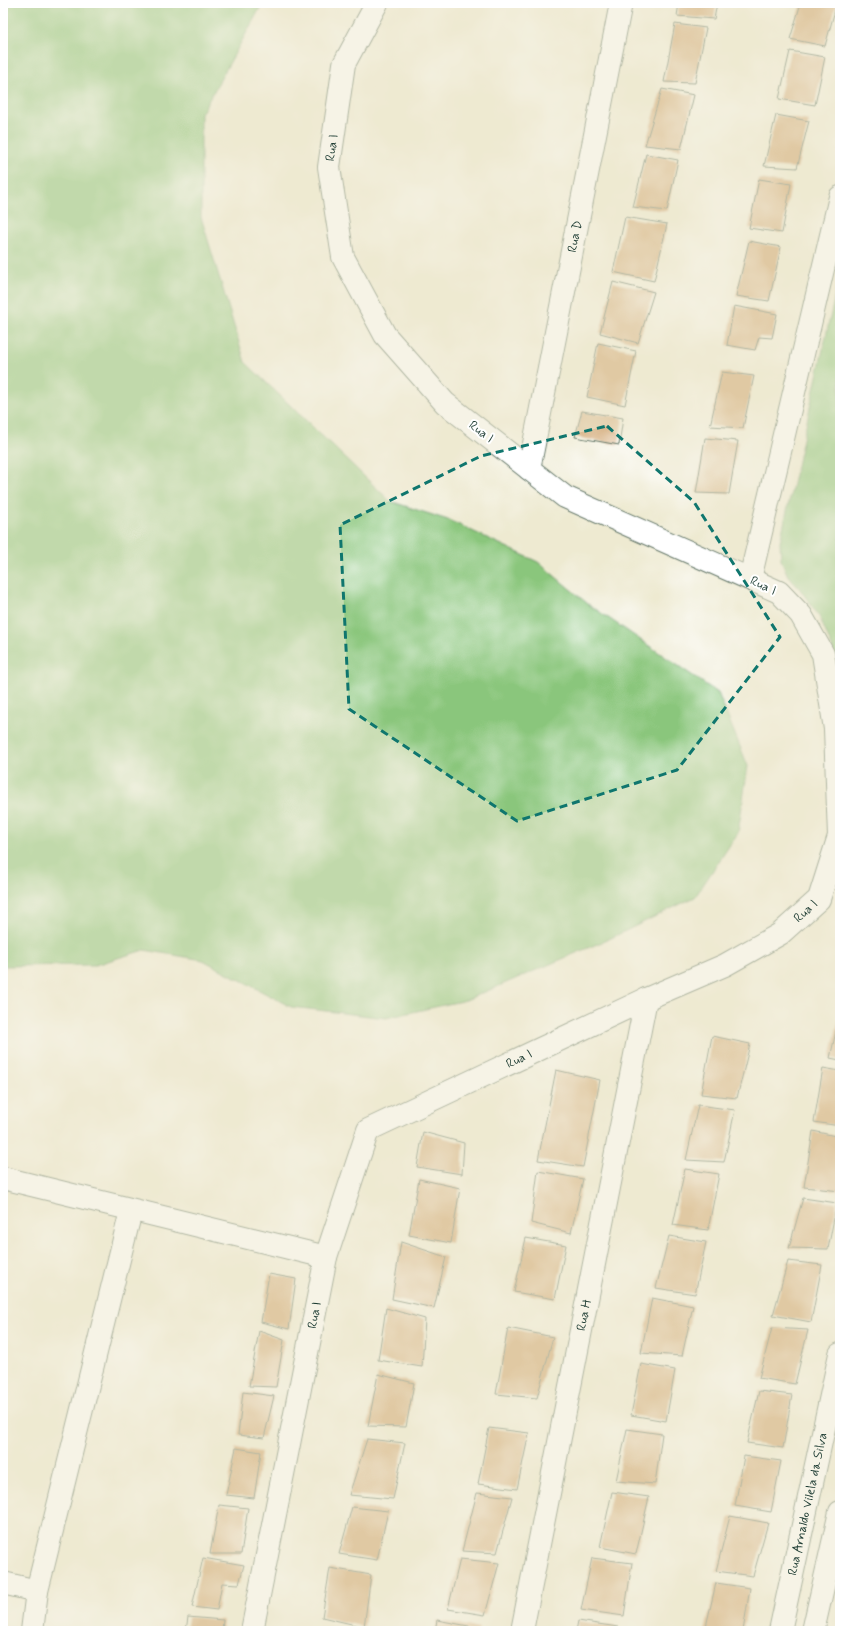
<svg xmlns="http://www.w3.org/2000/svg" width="843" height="1634" viewBox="0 0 843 1634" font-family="Mynerve,sans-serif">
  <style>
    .green { fill: #8ac67b; stroke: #548258 }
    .building { fill: #cfa26a }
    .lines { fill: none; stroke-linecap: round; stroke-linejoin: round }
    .street-casing { stroke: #677a6b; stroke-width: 24 }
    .street { stroke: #fff; stroke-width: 22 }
    .marked { fill: none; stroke: #0f766e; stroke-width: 3; stroke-dasharray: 8 5; stroke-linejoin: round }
    .labels { text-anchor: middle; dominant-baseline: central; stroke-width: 4; stroke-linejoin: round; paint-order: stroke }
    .street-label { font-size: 13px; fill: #1f3d34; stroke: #fff }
  </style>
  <rect width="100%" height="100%" fill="#fff"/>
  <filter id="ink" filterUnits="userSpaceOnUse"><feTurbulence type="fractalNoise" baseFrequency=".025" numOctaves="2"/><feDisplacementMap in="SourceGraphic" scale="8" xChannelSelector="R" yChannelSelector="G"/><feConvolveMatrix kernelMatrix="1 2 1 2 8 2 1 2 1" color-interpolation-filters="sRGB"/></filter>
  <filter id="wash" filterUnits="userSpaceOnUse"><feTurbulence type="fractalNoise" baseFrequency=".012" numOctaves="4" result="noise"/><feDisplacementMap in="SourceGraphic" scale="16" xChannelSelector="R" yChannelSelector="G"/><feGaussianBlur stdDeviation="0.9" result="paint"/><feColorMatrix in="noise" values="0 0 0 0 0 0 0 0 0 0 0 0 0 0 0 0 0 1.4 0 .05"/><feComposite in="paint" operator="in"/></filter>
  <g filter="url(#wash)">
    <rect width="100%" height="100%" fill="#eeead1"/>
    <path class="green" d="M3 3H263L201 114V217L245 362 390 501 451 521 538 562 588 604 718 693 748 766 738 833 695 897 609 939 466 1000 386 1018 291 1007 203 960 144 950 95 965 3 966Z
      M840 273V687L832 647 819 616 800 589 788 576 781 560 780 542Z"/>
    <g id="blocks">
      <path class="building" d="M679 3H717L714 19 677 16Z
        M801 3H837L825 46 790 39Z
        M675 24 706 28 695 83 664 82Z
        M790 51 825 57 815 105 779 99Z
        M662 89 694 95 681 149 645 145Z
        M776 115 809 121 797 168 764 166Z
        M646 154 678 160 667 211 633 207Z
        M759 179 791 184 782 233 749 228Z
        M625 217 667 224 654 281 613 272Z
        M749 241 781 247 769 301 736 296Z
        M613 282 654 292 638 343 600 333Z
        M734 306 777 314 772 338 759 337 755 350 727 345Z
        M598 343 636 351 625 405 587 397Z
        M722 372 754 376 743 428 710 426Z
        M582 411 623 418 619 445 575 437Z
        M705 438 738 441 729 494 696 493Z
        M839 1018H840V1060L830 1058Z
        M712 1036 750 1044 737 1098 701 1094Z
        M823 1068 840 1071V1126L814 1122Z
        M556 1070 600 1080 583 1167 538 1160Z
        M698 1105 735 1110 724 1162 686 1160Z
        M813 1131 840 1137V1191L804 1187Z
        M423 1132 464 1143 462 1174 417 1167Z
        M685 1169 719 1174 708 1230 673 1225Z
        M538 1171 583 1179 571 1233 531 1223Z
        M419 1179 460 1188 451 1243 409 1235Z
        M803 1198 837 1203 828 1249 789 1248Z
        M669 1236 706 1242 695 1294 656 1288Z
        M526 1238 566 1245 555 1299 514 1292Z
        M401 1242 446 1257 434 1308 392 1299Z
        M788 1261 822 1265 811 1322 773 1315Z
        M269 1274 296 1279 289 1329 261 1322Z
        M652 1298 693 1306 682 1356 641 1353Z
        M386 1308 425 1319 422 1367 378 1360Z
        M508 1328 553 1337 537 1398 496 1394Z
        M772 1328 808 1330 795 1384 759 1378Z
        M259 1331 284 1340 276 1387 249 1386Z
        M641 1364 675 1370 666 1421 631 1415Z
        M378 1374 414 1383 406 1427 368 1426Z
        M759 1391 792 1395 783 1448 747 1443Z
        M243 1392 274 1396 264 1438 238 1435Z
        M489 1428 529 1433 517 1489 478 1484Z
        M627 1429 662 1434 655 1484 616 1481Z
        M367 1439 405 1443 393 1499 349 1495Z
        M236 1448 261 1452 254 1498 226 1495Z
        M744 1456 781 1461 771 1512 735 1506Z
        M612 1492 649 1497 636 1554 600 1547Z
        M477 1493 512 1497 497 1553 462 1551Z
        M219 1505 248 1508 241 1554H210Z
        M352 1507 388 1511 377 1560 339 1554Z
        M730 1516 768 1523 753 1576 716 1571Z
        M203 1558 244 1565 239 1584 222 1583 217 1610 192 1607Z
        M592 1558 632 1563 624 1616 581 1610Z
        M460 1559 499 1563 485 1615 448 1609Z
        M330 1568 371 1575 364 1627 322 1617Z
        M716 1583 750 1588 743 1631H705Z
        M188 1617 223 1620 222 1631H186Z
        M437 1620 479 1628 478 1631H435Z
        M578 1621 618 1627 617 1631H576Z"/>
    </g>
  </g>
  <g filter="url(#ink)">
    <use href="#blocks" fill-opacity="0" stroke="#677a6b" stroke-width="1"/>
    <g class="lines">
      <g class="street-casing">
        <g id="street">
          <path id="s1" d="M529 469 621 3"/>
          <path d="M750 579 840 197"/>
          <path d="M3 1178 326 1257"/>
          <path d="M3 1583 37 1591"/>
          <path d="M32 1631 37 1591 131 1211"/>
          <path id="s2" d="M252 1631 326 1257 368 1130 646 999 725 965 780 934 819 899 839 836 835 729 823 654 801 615 779 592 565 497 445 403 385 335 343 257 329 167 344 64 377 3"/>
          <path id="s3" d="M522 1631 646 999"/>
          <path id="s4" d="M780 1631 840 1354"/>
          <path d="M813 1631 840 1512"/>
        </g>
      </g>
      <use href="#street" class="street"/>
    </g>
  </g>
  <path d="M0 0H843V1634H0ZM607 426 694 502 780 637 677 770 517 821 349 709 340 525 481 456Z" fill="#eeead1" fill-opacity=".55" fill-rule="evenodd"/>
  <path class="marked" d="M607 426 694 502 780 637 677 770 517 821 349 709 340 525 481 456Z"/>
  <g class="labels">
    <g class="street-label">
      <text stroke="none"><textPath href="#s2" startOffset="2026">Rua I</textPath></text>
      <text stroke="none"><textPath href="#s1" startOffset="237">Rua D</textPath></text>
      <text transform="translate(481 432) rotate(38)">Rua I</text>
      <text transform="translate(763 586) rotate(26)">Rua I</text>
      <text stroke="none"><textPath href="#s2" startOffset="1006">Rua I</textPath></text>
      <text stroke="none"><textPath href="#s2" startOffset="682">Rua I</textPath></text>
      <text stroke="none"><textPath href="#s2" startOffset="322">Rua I</textPath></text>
      <text stroke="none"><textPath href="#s3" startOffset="322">Rua H</textPath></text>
      <text stroke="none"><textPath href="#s4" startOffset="130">Rua Arnaldo Vilela da Silva</textPath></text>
    </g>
  </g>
  <rect width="843" height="1634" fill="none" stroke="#fff" stroke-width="16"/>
</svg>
